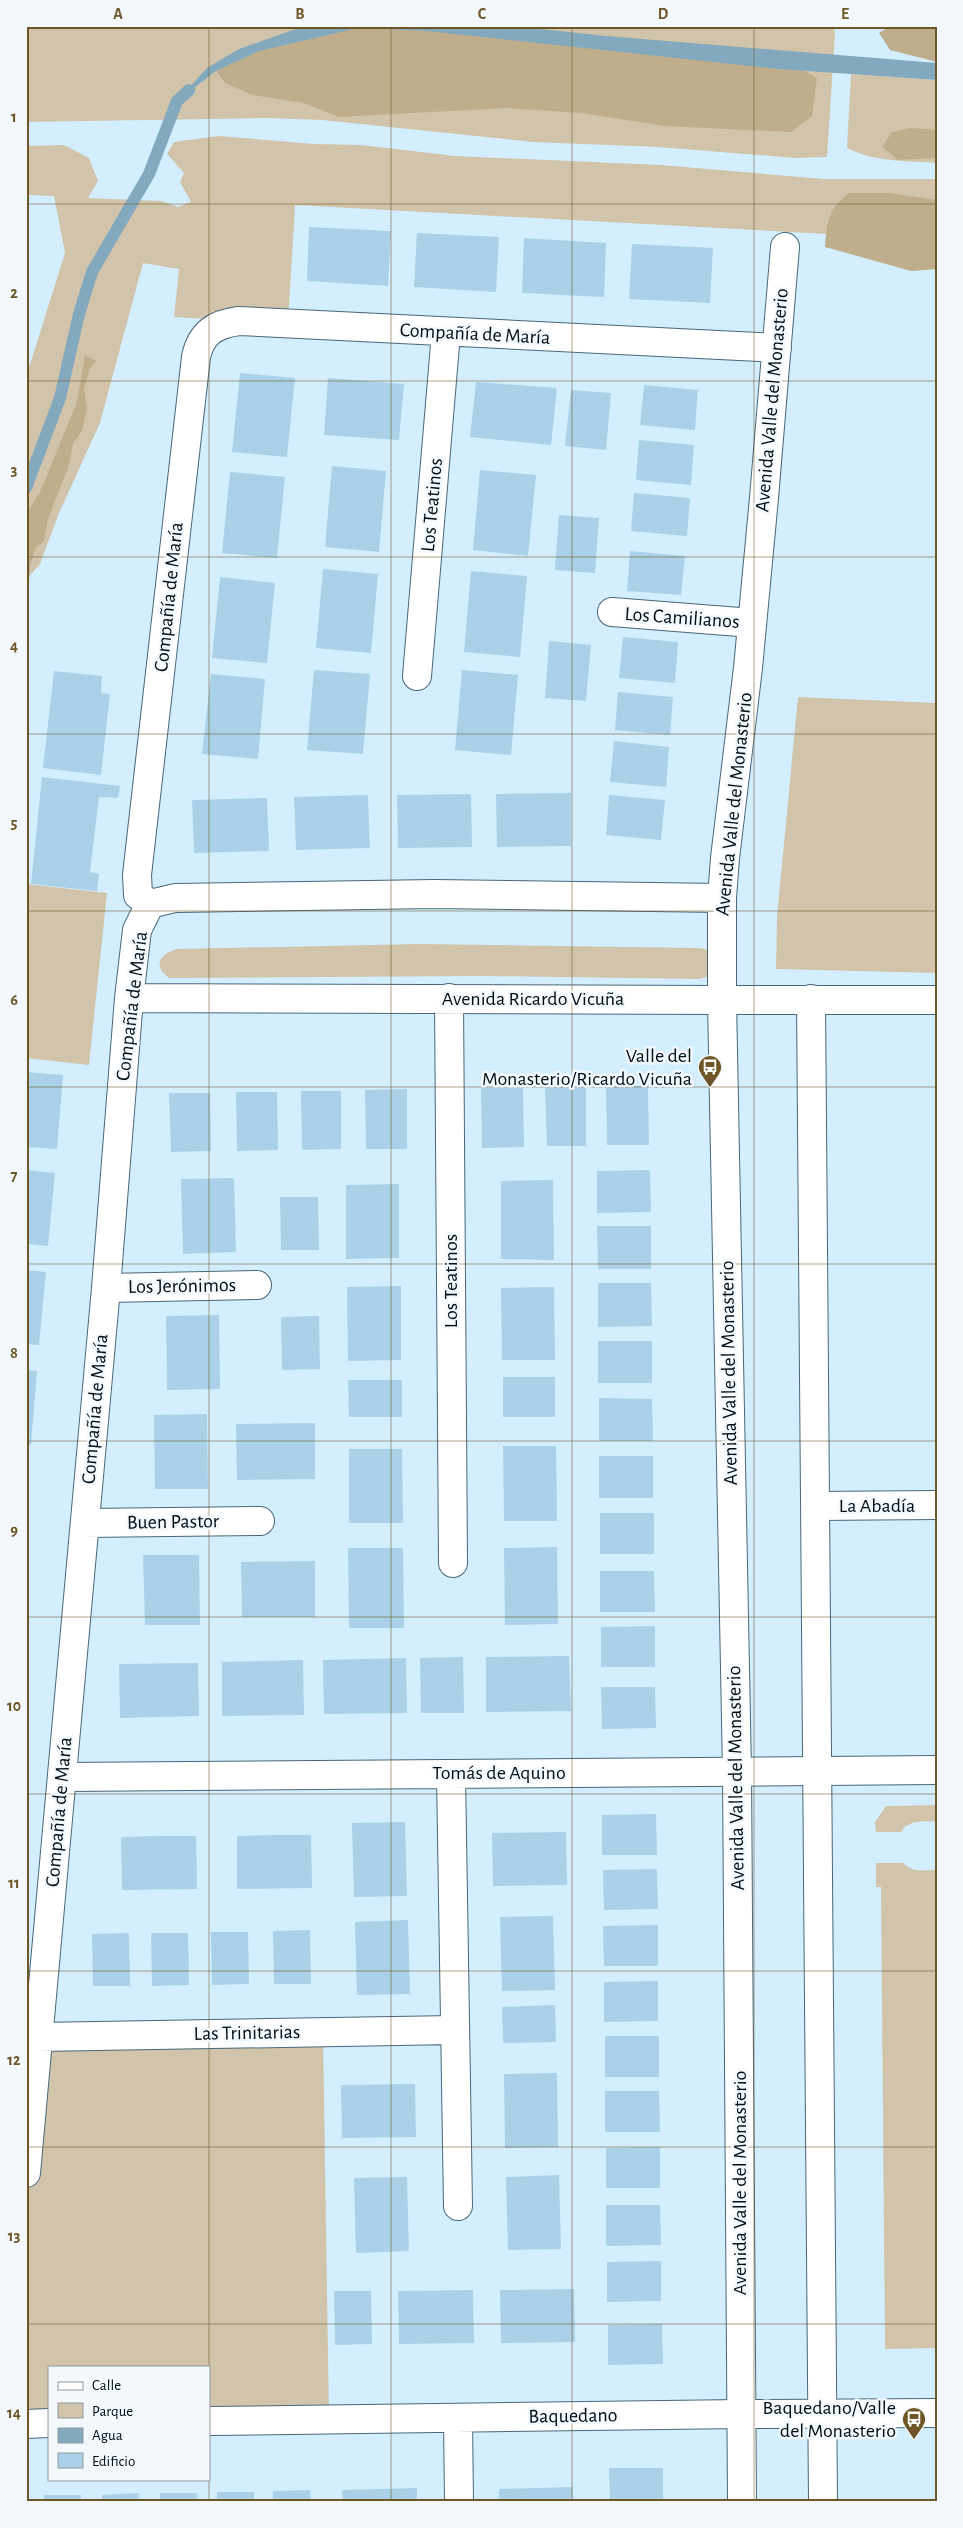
<svg xmlns="http://www.w3.org/2000/svg" width="963" height="2528" viewBox="0 0 963 2528" font-family="'Alegreya Sans',sans-serif">
  <style>
    .green { fill: #d2c4aa }
    .forest { fill: #c0ad8b }
    .water { fill: #83a9be }
    .lines { fill: none; stroke-linecap: round; stroke-linejoin: round }
    .stream { stroke: #83a9be; stroke-width: 12 }
    .building { fill: #aad1e7 }
    .minor-casing { stroke: #486778; stroke-width: 30 }
    .tertiary-casing { stroke: #486778; stroke-width: 30 }
    .minor { stroke: #fff; stroke-width: 28 }
    .tertiary { stroke: #fff; stroke-width: 28 }
    .grid { fill: none; stroke: #6e5626; stroke-width: 1; stroke-opacity: 0.55 }
    .labels { text-anchor: middle; dominant-baseline: central; stroke-width: 5; stroke-linejoin: round; paint-order: stroke }
    .street-label { font-size: 20px; fill: #030d14; stroke: #f2f8fc }
    .poi-label { font-size: 20px; fill: #030d14; stroke: #f2f8fc; text-anchor: end }
    .neatline { fill: none; stroke: #6e5626; stroke-width: 2 }
    .grid-label { font-size: 16px; text-anchor: middle; font-weight: bold; fill: #6e5626 }
  </style>
  <rect width="100%" height="100%" fill="#d3efff"/>
  <path class="green" d="M26 26H834L835 34 827 157 795 158 658 147 533 142 322 120 266 118 26 122Z
    M851 74 937 80V163C905 161 875 162 847 148Z
    M219 136 314 144 361 145 455 156 661 165 824 179H937V240L295 205 288 324 174 317 179 269 143 263 100 423 59 513 40 564 26 580V377L65 253 54 196 26 195V146L64 145 89 158 98 181 88 198 161 201 178 207 191 202 180 182 184 173 167 154 174 142Z
    M798 697 937 703V973L776 969 777 916Z
    M26 884 107 893 89 1065 26 1058Z
    M420 944 699 948 709 950V976L700 979 482 976 169 978C152 965 160 954 177 949Z
    M937 1805V1821C923 1822 909 1819 901 1832H876L875 1822 886 1806Z
    M876 1863H903C913 1873 924 1870 937 1870V2348L885 2349 881 1887H876Z
    M323 2032 329 2420 209 2421V2367H49V2423L26 2424V2173L38 2037Z"/>
  <path class="forest" d="M348 26H454L795 65 817 78 812 116 791 132 665 126 581 113 506 108 339 117 304 103 252 95 225 83 216 71 259 51Z
    M890 26H937V62L890 50 879 33Z
    M911 128 937 130V158L898 160 882 147 892 132Z
    M849 193H889L937 200V269L911 271 825 247C827 222 828 209 849 193Z
    M85 355 96 361 90 368 84 389 87 408 82 431 73 444 69 465 48 519 44 541 35 549 30 567 26 624V514L40 492 77 402Z"/>
  <path class="water" d="M304 26H513L606 36 937 63V80L778 69 427 31 358 28 259 51 216 71 177 101 207 68 239 49Z"/>
  <g class="lines">
    <path class="stream" d="M26 488 60 398 79 314 92 272 149 174 177 101 189 90"/>
  </g>
  <path class="building" d="M309 227 391 231 388 286 307 281Z
    M417 233 499 237 496 292 414 287Z
    M524 238 606 243 604 297 522 293Z
    M632 244 713 248 710 303 629 299Z
    M240 373 295 378 287 457 232 452Z
    M328 378 404 384 399 440 324 435Z
    M476 382 557 388 551 445 470 437Z
    M644 385 698 390 695 430 640 425Z
    M571 390 611 393 606 450 565 446Z
    M639 440 694 445 691 485 636 480Z
    M332 466 386 471 379 552 325 547Z
    M480 470 536 475 528 556 473 550Z
    M230 472 285 477 277 558 222 553Z
    M634 493 690 498 687 536 631 531Z
    M559 515 599 518 595 573 555 570Z
    M630 551 685 556 681 595 627 591Z
    M323 569 378 574 371 653 316 648Z
    M471 571 527 576 520 657 464 652Z
    M220 577 275 583 267 663 212 658Z
    M623 637 678 642 675 683 619 678Z
    M549 641 591 645 586 701 545 698Z
    M314 670 370 674 363 754 307 750Z
    M462 670 518 675 511 755 455 750Z
    M54 671 102 676 101 693 110 694 101 775 43 768Z
    M211 674 265 679 258 759 202 754Z
    M618 692 673 697 670 735 615 730Z
    M614 741 669 747 666 787 610 782Z
    M42 777 120 786 118 798 99 797 90 872 99 874 97 891 31 884Z
    M571 793V846L497 847 496 794Z
    M471 794 472 847 398 848 397 795Z
    M368 795 370 848 296 850 294 797Z
    M609 795 665 800 661 840 606 835Z
    M267 798 269 851 194 853 192 800Z
    M26 1072 63 1075 57 1149 26 1147Z
    M606 1086H648L649 1145H607Z
    M545 1087H586V1146H547Z
    M481 1088H523L524 1147 482 1148Z
    M407 1089V1149H366L365 1090Z
    M301 1091H341V1149L302 1150Z
    M236 1092H277L278 1150 237 1151Z
    M169 1093H210L211 1151 171 1152Z
    M26 1170 55 1173 48 1246 26 1244Z
    M650 1170 651 1212 597 1213V1171Z
    M234 1178 236 1252 183 1254 181 1179Z
    M553 1180 554 1260 501 1259V1181Z
    M399 1184V1258L346 1259V1185Z
    M280 1197H318L319 1250H281Z
    M597 1226H651V1269H598Z
    M26 1270 46 1272 39 1345 26 1344Z
    M598 1283H651L652 1326 598 1327Z
    M401 1286V1360L348 1361 347 1287Z
    M554 1287 555 1360H502L501 1288Z
    M219 1315 220 1389 167 1390 166 1316Z
    M319 1316 320 1369 282 1370 281 1317Z
    M598 1341H652V1383H598Z
    M26 1370 37 1371 31 1445H26Z
    M503 1377H555V1417H503Z
    M348 1380H402V1417H349Z
    M599 1398 652 1399 653 1441H599Z
    M207 1414 208 1489H155L154 1415Z
    M315 1423V1479L237 1480 236 1424Z
    M503 1446H556L557 1521H504Z
    M349 1449H402L403 1523H349Z
    M599 1456H653V1498H599Z
    M26 1469H29L28 1486H26Z
    M600 1513H654V1554H600Z
    M557 1547 558 1624 505 1625 504 1548Z
    M348 1548H403L404 1628H349Z
    M143 1555H199L200 1625H145Z
    M315 1561V1617H242L241 1562Z
    M600 1571H654L655 1612H600Z
    M655 1626V1667H601V1627Z
    M569 1656 571 1711 486 1712V1657Z
    M463 1657 464 1713H421L420 1658Z
    M406 1658 407 1713 324 1714 323 1660Z
    M303 1660 304 1715 222 1716V1662Z
    M198 1663 199 1716 120 1718 119 1664Z
    M601 1687H655L656 1728 602 1729Z
    M656 1814 657 1855H602V1815Z
    M405 1822 407 1896 354 1897 352 1823Z
    M566 1832 567 1885 493 1886 492 1833Z
    M274 1835H311L312 1888 237 1889V1836Z
    M159 1836H196L197 1889 122 1890 121 1837Z
    M657 1869 658 1909 604 1910 603 1870Z
    M553 1916 555 1990 502 1991 500 1917Z
    M408 1920 410 1994 357 1995 355 1922Z
    M658 1925V1966H604L603 1926Z
    M310 1930 311 1984H274L273 1931Z
    M211 1932H248L249 1984 212 1985Z
    M129 1933 130 1986H93L92 1934Z
    M151 1933H188L189 1985 152 1986Z
    M658 1981V2021L604 2022V1982Z
    M555 2005 556 2042 503 2043 502 2007Z
    M605 2036H659V2077H605Z
    M557 2073 558 2147 505 2148 504 2074Z
    M415 2084 416 2137 342 2138 341 2085Z
    M605 2091H659L660 2132H605Z
    M660 2147V2188H606V2148Z
    M559 2175 561 2249 508 2250 506 2177Z
    M407 2177 409 2251 356 2253 354 2178Z
    M606 2205H660L661 2245 606 2246Z
    M661 2261V2301L607 2302V2262Z
    M574 2289 575 2342 501 2343 500 2290Z
    M473 2290 474 2343 399 2344 398 2291Z
    M334 2291H371L372 2344 335 2345Z
    M662 2324 663 2364 608 2365V2325Z
    M609 2468H663V2502H610Z
    M573 2487V2502H499V2489Z
    M417 2488V2502H343L342 2490Z
    M310 2490 311 2502H273V2491Z
    M217 2492H254V2502H217Z
    M139 2493V2502H102V2495Z
    M160 2493H197V2502H160Z
    M44 2495H81V2502H44Z"/>
  <g class="lines">
    <g class="minor-casing">
      <path id="minor" d="M612 612 752 623
        M417 676 446 333
        M150 904 138 895 137 875 196 357C201 333 215 324 239 321L777 348
        M150 904 175 898 434 894 722 898
        M129 998 722 1000V898L725 858 748 668 764 498 785 247
        M449 998 453 1563
        M106 1288 257 1285
        M816 1506 937 1505
        M85 1523 260 1521
        M451 1774 458 2206
        M62 1777 937 1770
        M38 2037 455 2030
        M26 2173 106 1288 129 998 137 930 150 904
        M458 2418 459 2502
        M209 2421 742 2414
        M26 2424 49 2423"/>
    </g>
    <g class="tertiary-casing">
      <path id="tertiary" d="M811 999 823 2502
        M742 2414 937 2413
        M742 2502 737 1771 722 1000H937"/>
    </g>
    <use href="#minor" class="minor"/>
    <use href="#tertiary" class="tertiary"/>
  </g>
  <path class="grid" d="M209 26V2502M391 26V2502M572 26V2502M754 26V2502M26 204H937M26 381H937M26 557H937M26 734H937M26 911H937M26 1087H937M26 1264H937M26 1441H937M26 1617H937M26 1794H937M26 1971H937M26 2147H937M26 2324H937"/>
  <defs>
    <g id="bus-pin" transform="scale(1.25)"><path d="M0 17L-7.5 6A9.5 9.5 0 1 1 7.5 6Z" fill="#6e5626" stroke="#f2f8fc"/><path d="M-5-6H5V4H4V6H2V4H-2V6H-4V4H-5ZM-3.5-4V0h7V-4ZM-3.5 1.2v1.5H-2V1.2ZM2 1.2v1.5H3.5V1.2Z" fill="#fff"/></g>
  </defs>
  <g fill-rule="evenodd">
    <use href="#bus-pin" x="710" y="1067"/>
    <use href="#bus-pin" x="914" y="2419"/>
  </g>
  <g class="labels">
    <g class="street-label">
      <text transform="translate(475 334) rotate(3)">Compañía de María</text>
      <text transform="translate(772 400) rotate(-85)">Avenida Valle del Monasterio</text>
      <text transform="translate(432 505) rotate(-85)">Los Teatinos</text>
      <text transform="translate(169 597) rotate(-84)">Compañía de María</text>
      <text transform="translate(682 618) rotate(4)">Los Camilianos</text>
      <text transform="translate(734 804) rotate(-84)">Avenida Valle del Monasterio</text>
      <text x="533" y="999">Avenida Ricardo Vicuña</text>
      <text transform="translate(132 1006) rotate(-83)">Compañía de María</text>
      <text transform="translate(451 1281) rotate(-90)">Los Teatinos</text>
      <text transform="translate(182 1286) rotate(-1)">Los Jerónimos</text>
      <text transform="translate(729 1373) rotate(-91)">Avenida Valle del Monasterio</text>
      <text transform="translate(95 1409) rotate(-85)">Compañía de María</text>
      <text x="877" y="1506">La Abadía</text>
      <text transform="translate(173 1522) rotate(-1)">Buen Pastor</text>
      <text x="499" y="1773">Tomás de Aquino</text>
      <text transform="translate(736 1778) rotate(-91)">Avenida Valle del Monasterio</text>
      <text transform="translate(59 1812) rotate(-85)">Compañía de María</text>
      <text transform="translate(247 2033) rotate(-1)">Las Trinitarias</text>
      <text transform="translate(740 2183) rotate(-90)">Avenida Valle del Monasterio</text>
      <text transform="translate(573 2416) rotate(-1)">Baquedano</text>
    </g>
    <g class="poi-label">
      <text x="692" y="1056">Valle del<tspan x="692" dy="23">Monasterio/Ricardo Vicuña</tspan></text>
      <text x="896" y="2408">Baquedano/Valle<tspan x="896" dy="23">del Monasterio</tspan></text>
    </g>
  </g>
  <rect width="963" height="2528" fill="none" stroke="#f2f8fc" stroke-width="55"/>
  <rect x="48" y="2366" width="162" height="115" fill="#f2f8fc" stroke="#929a9f"/>
  <rect x="58" y="2382" width="25" height="8" fill="#ffffff" stroke="#929a9f"/>
  <text x="92" y="2390" font-size="15" fill="#030d14">Calle</text>
  <rect x="58" y="2403" width="25" height="15" fill="#d2c4aa" stroke="#929a9f"/>
  <text x="92" y="2416" font-size="15" fill="#030d14">Parque</text>
  <rect x="58" y="2428" width="25" height="15" fill="#83a9be" stroke="#929a9f"/>
  <text x="92" y="2440" font-size="15" fill="#030d14">Agua</text>
  <rect x="58" y="2453" width="25" height="15" fill="#aad1e7" stroke="#929a9f"/>
  <text x="92" y="2466" font-size="15" fill="#030d14">Edificio</text>
  <rect x="28" y="28" width="908" height="2472" class="neatline"/>
  <g class="grid-label">
    <text x="118" y="19">A</text>
    <text x="300" y="19">B</text>
    <text x="482" y="19">C</text>
    <text x="663" y="19">D</text>
    <text x="845" y="19">E</text>
    <text x="14" y="122">1</text>
    <text x="14" y="298">2</text>
    <text x="14" y="475">3</text>
    <text x="14" y="651">4</text>
    <text x="14" y="828">5</text>
    <text x="14" y="1005">6</text>
    <text x="14" y="1181">7</text>
    <text x="14" y="1358">8</text>
    <text x="14" y="1535">9</text>
    <text x="14" y="1711">10</text>
    <text x="14" y="1888">11</text>
    <text x="14" y="2065">12</text>
    <text x="14" y="2241">13</text>
    <text x="14" y="2418">14</text>
  </g>
</svg>
